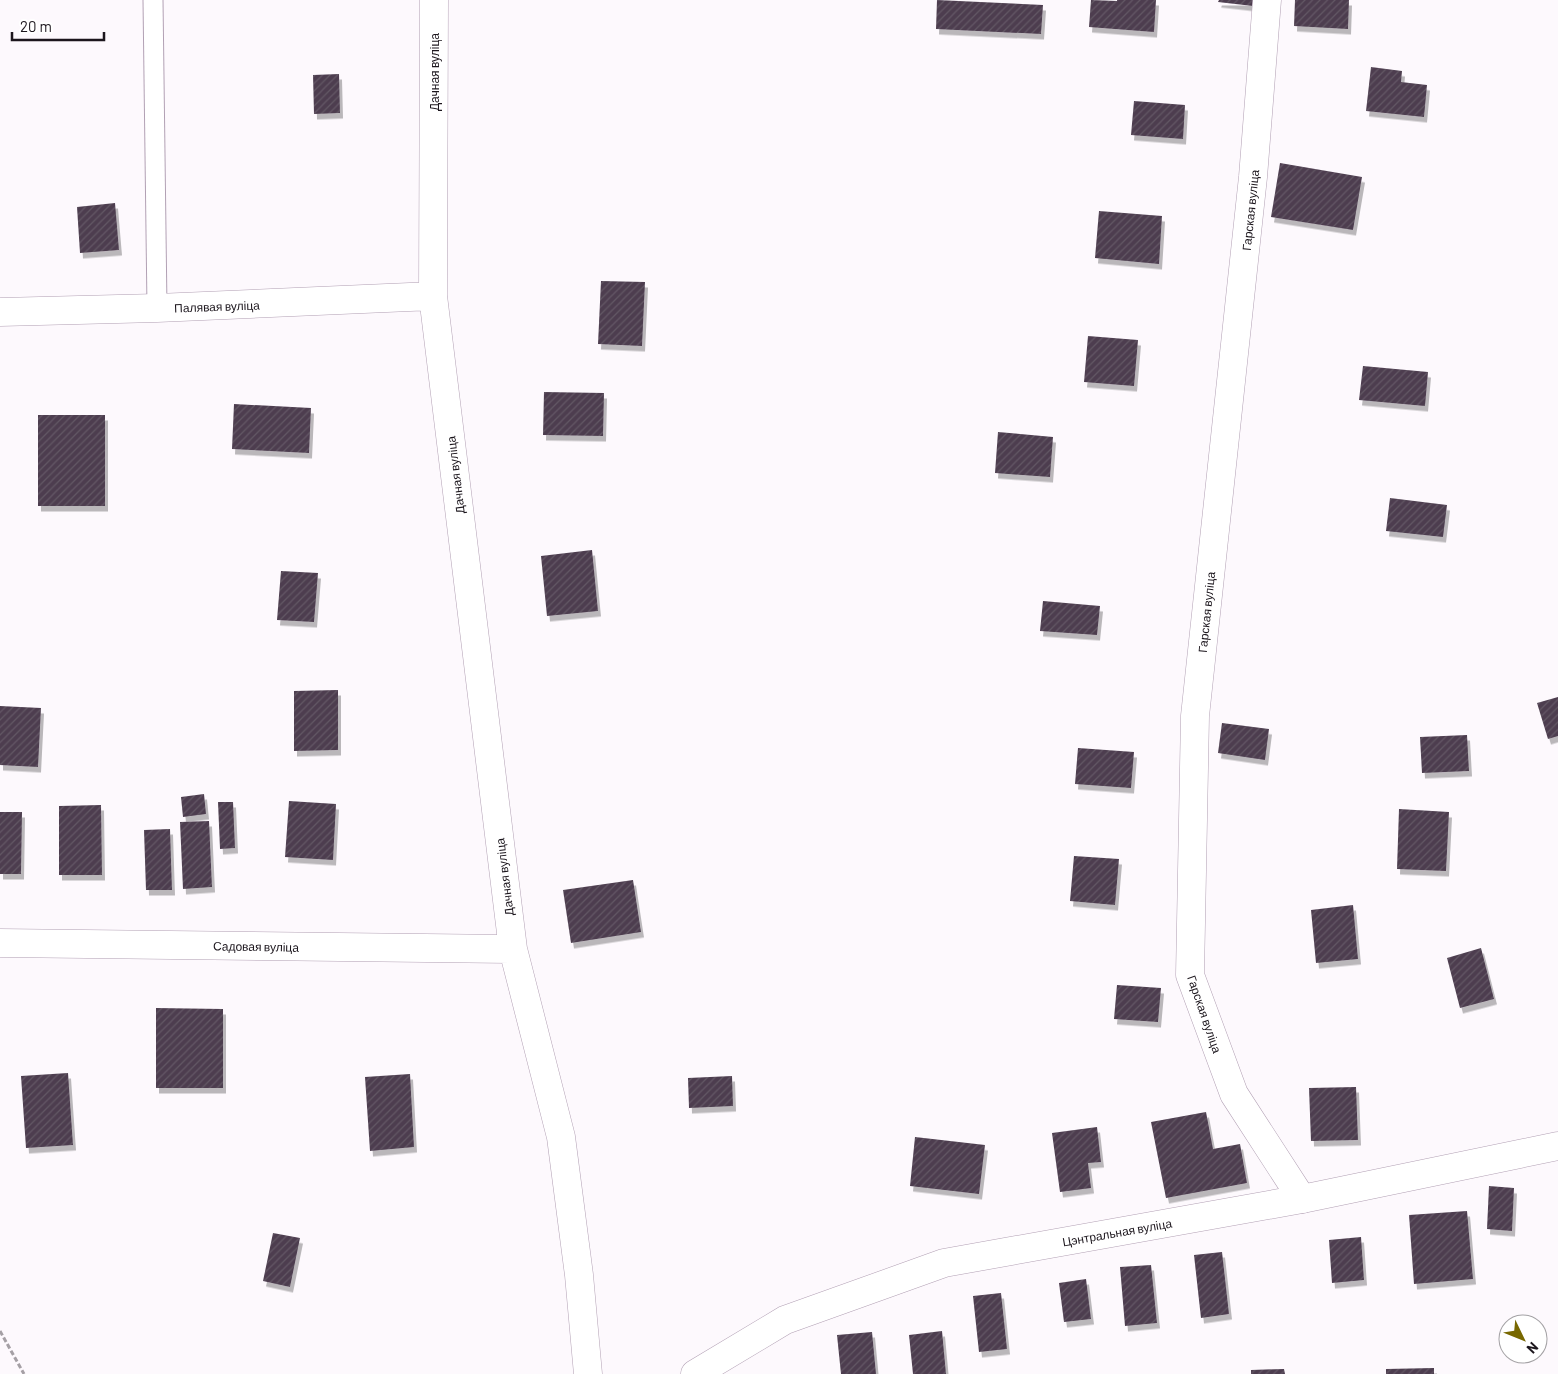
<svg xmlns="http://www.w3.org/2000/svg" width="1558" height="1374" viewBox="0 0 1558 1374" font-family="Barlow,sans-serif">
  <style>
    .building { fill: url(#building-hatch); filter: url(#shadow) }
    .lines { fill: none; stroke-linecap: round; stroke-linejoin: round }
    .service-casing { stroke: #b2a0b4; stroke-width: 21 }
    .minor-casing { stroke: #b2a0b4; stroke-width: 29 }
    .tertiary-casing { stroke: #b2a0b4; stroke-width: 29 }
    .path { stroke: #a5a0a5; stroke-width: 3; stroke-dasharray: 5 2.5; stroke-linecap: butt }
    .service { stroke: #fff; stroke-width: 19 }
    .minor { stroke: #fff; stroke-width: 28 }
    .tertiary { stroke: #fff; stroke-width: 28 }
    .labels { text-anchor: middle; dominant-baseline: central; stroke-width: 5; stroke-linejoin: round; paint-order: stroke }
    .street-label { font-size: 12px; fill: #1c161d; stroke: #fff }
  </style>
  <defs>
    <pattern id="building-hatch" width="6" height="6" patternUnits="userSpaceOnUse" patternTransform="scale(1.25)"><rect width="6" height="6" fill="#4d3e4f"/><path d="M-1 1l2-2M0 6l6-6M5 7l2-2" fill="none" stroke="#635765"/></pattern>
    <filter id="shadow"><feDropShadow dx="3" dy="5.5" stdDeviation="0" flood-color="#0004"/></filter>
  </defs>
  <rect width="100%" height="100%" fill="#fdf9fd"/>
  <path class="building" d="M937 0 1043 5 1041 34 936 29Z
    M1091 0 1117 1V0H1156L1154 32 1089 27Z
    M1219 0H1254L1253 6 1218 2Z
    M1295 0H1349L1348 29 1294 26Z
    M1371 67 1402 71 1401 82 1427 85 1424 117 1366 111Z
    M339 74 340 113 314 114 313 75Z
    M1134 101 1185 105 1183 139 1131 135Z
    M1280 163 1362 177 1353 230 1271 217Z
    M115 203 119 250 80 253 77 207Z
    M1099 211 1162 216 1159 264 1095 258Z
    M601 281 645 282 642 346 598 344Z
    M1088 336 1138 340 1134 386 1084 382Z
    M1363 366 1428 372 1425 406 1359 400Z
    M544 392 604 393 603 436 543 435Z
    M234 404 311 408 309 453 232 449Z
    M38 415H105V506H38Z
    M998 432 1053 437 1050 477 995 473Z
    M1390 498 1447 505 1443 537 1386 531Z
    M592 550 598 611 547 616 541 556Z
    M281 571 318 573 314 622 277 620Z
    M1043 601 1100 606 1097 635 1040 631Z
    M338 690V750L294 751V691Z
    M1558 697V736L1548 739 1537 703Z
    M0 706 41 708 38 767 0 765Z
    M1222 723 1269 729 1265 760 1218 753Z
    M1467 735 1469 771 1422 773 1420 737Z
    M1078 748 1134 752 1131 788 1075 784Z
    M204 794 206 814 183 817 181 797Z
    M289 801 336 804 333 860 285 857Z
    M218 802H233L235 848 220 849Z
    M101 805 102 875H59V806Z
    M1399 809 1449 812 1446 871 1397 869Z
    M0 812H22L21 874H0Z
    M209 821 212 887 183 889 180 822Z
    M170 829 172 890H146L144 830Z
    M1074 856 1119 859 1115 905 1070 901Z
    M633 880 641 932 571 943 563 890Z
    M1353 905 1358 959 1316 963 1311 910Z
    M1481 948 1494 999 1460 1008 1447 958Z
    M1117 985 1161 988 1158 1022 1114 1019Z
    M156 1008 223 1009V1088H156Z
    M68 1073 73 1145 26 1148 21 1076Z
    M410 1074 414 1147 370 1151 365 1077Z
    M732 1076 733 1106 689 1108 688 1078Z
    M1356 1087 1358 1140 1311 1141 1309 1088Z
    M1206 1112 1213 1149 1240 1144 1247 1183 1166 1198 1151 1122Z
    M1097 1127 1101 1162 1088 1163 1091 1188 1060 1192 1052 1133Z
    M915 1137 985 1145 979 1194 910 1186Z
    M1489 1186 1514 1188 1512 1231 1487 1229Z
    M1467 1211 1473 1279 1414 1284 1409 1215Z
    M273 1233 300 1238 290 1287 263 1281Z
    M1361 1237 1364 1280 1332 1283 1329 1240Z
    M1222 1252 1229 1314 1201 1318 1194 1255Z
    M1151 1265 1157 1323 1125 1326 1120 1267Z
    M1086 1279 1091 1319 1064 1322 1059 1283Z
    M1001 1293 1007 1349 979 1352 973 1296Z
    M942 1331 946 1374H913L909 1335Z
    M872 1332 876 1374H841L837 1335Z
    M1434 1368V1374H1386V1369Z
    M1284 1369 1285 1374H1251V1370Z"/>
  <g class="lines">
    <g class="service-casing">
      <path id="service" d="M153 0 157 308"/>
    </g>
    <g class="minor-casing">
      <path id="minor" d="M434 0 433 296 513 949 561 1137 579 1275 588 1374
        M1267 0 1253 177 1195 716 1190 975 1234 1094 1302 1199
        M0 312 157 308 433 296
        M0 943 513 949"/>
    </g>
    <g class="tertiary-casing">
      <path id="tertiary" d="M695 1374 785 1320 944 1263 1302 1199 1558 1146"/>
    </g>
    <path class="path" d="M0 1331 24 1374"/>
    <use href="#service" class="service"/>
    <use href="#minor" class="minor"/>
    <use href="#tertiary" class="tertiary"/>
  </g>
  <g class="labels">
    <g class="street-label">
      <text transform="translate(434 72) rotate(-90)">Дачная вуліца</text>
      <text transform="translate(1250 210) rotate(-84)">Гарская вуліца</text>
      <text transform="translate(217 306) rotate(-2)">Палявая вуліца</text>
      <text transform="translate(455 475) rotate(-97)">Дачная вуліца</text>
      <text transform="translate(1206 612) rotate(-84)">Гарская вуліца</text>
      <text transform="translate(504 877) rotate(-97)">Дачная вуліца</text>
      <text transform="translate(256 946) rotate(1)">Садовая вуліца</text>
      <text transform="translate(1205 1014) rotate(71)">Гарская вуліца</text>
      <text transform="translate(1117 1232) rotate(-10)">Цэнтральная вуліца</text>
    </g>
  </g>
  <g transform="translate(1523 1339) rotate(133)"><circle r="24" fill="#ffffff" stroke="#a4a2a5"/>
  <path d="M0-4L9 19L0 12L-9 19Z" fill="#786800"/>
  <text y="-8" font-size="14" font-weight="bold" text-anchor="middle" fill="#1c161d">N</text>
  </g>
  <path d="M12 32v8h92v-8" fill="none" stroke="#1c161d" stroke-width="2.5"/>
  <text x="20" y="32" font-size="15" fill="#1c161d" stroke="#ffffff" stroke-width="4" paint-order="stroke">20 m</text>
</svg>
